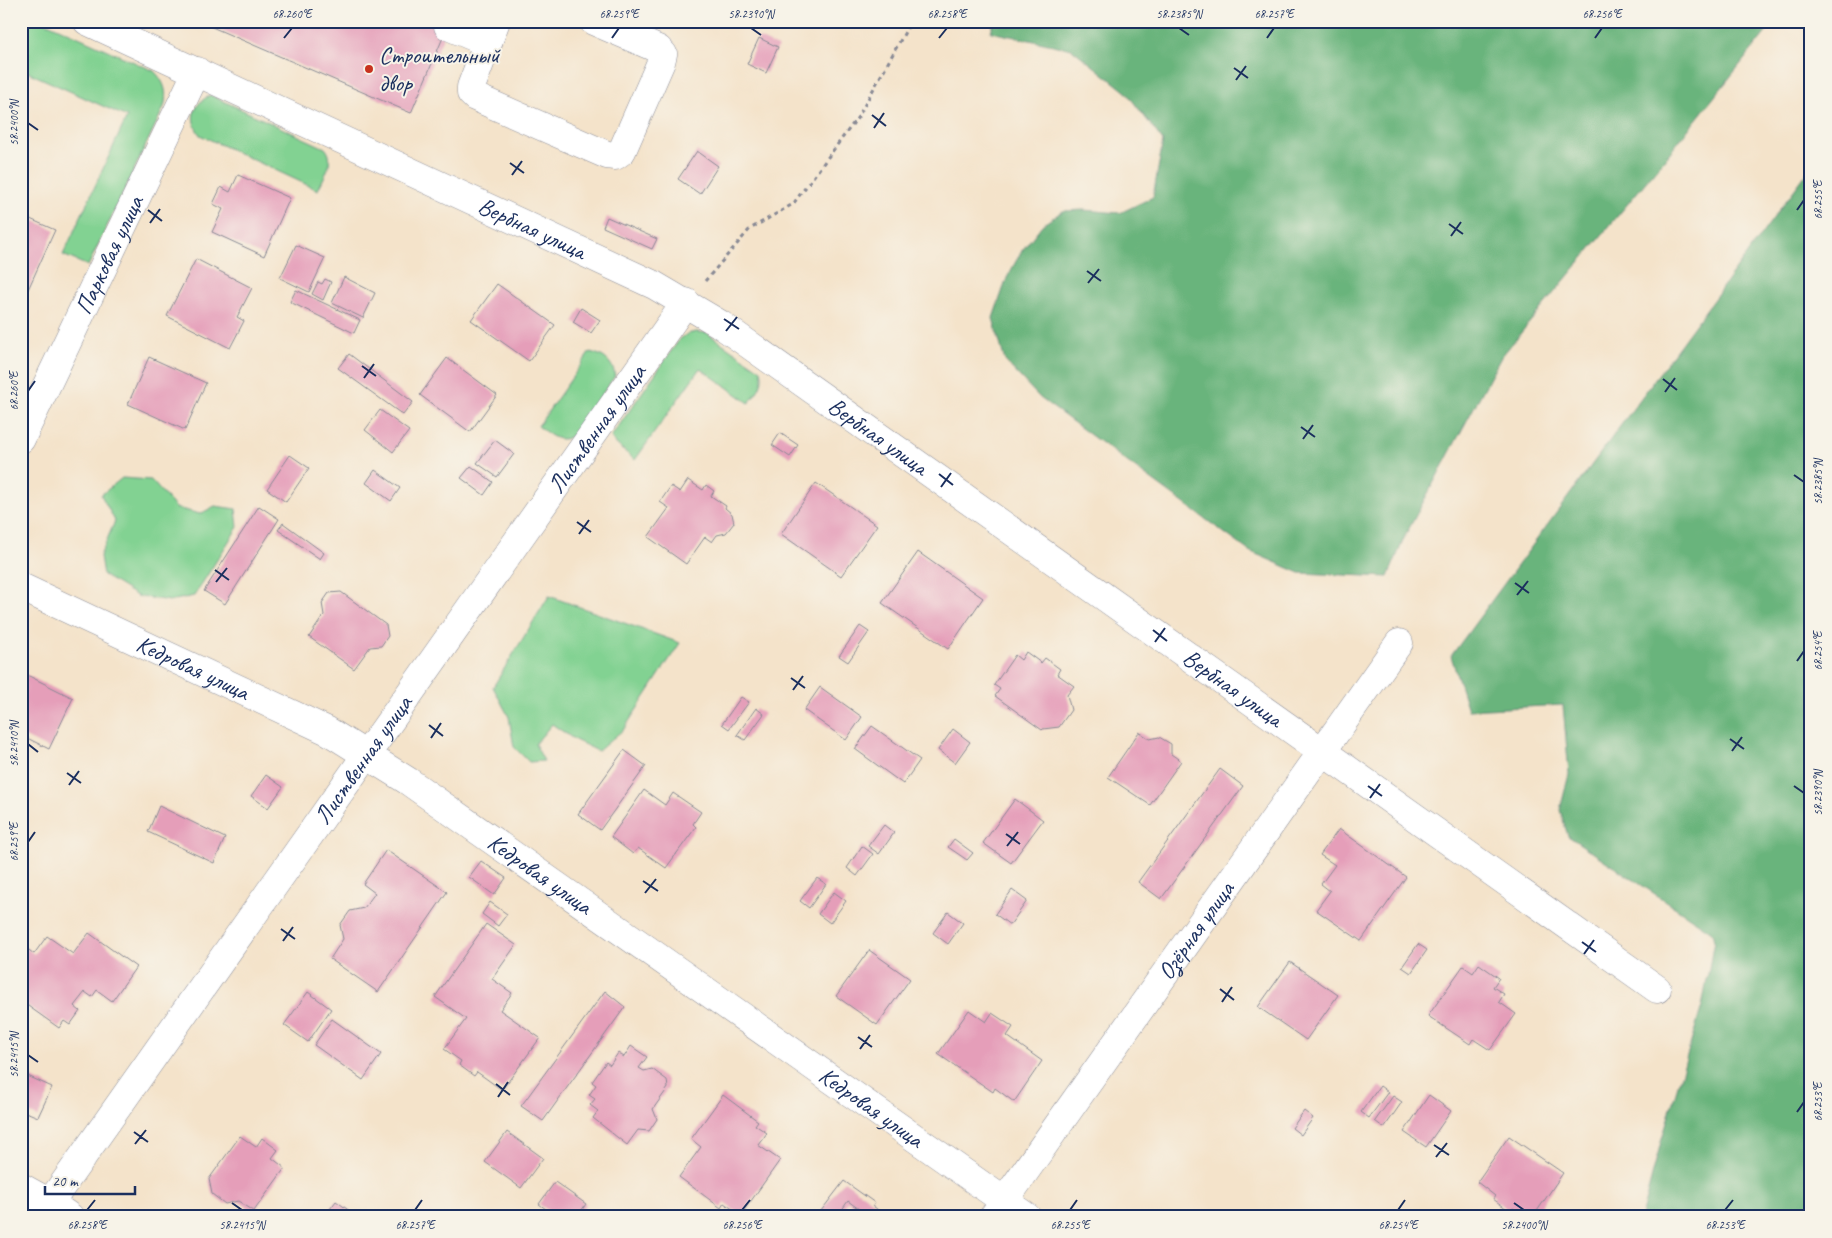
<svg xmlns="http://www.w3.org/2000/svg" width="1832" height="1238" viewBox="0 0 1832 1238" font-family="Caveat,sans-serif">
  <style>
    .green { fill: #82d292; stroke: #4e8078 }
    .forest { fill: #69b47c; stroke: #42726d }
    .building { fill: #e59eb9 }
    .lines { fill: none; stroke-linecap: round; stroke-linejoin: round }
    .minor-casing { stroke: #888994; stroke-width: 29 }
    .path { stroke: #888994; stroke-width: 3; stroke-dasharray: 4 4; stroke-linecap: butt }
    .minor { stroke: #fff; stroke-width: 28 }
    .ticks { fill: none; stroke: #1b2f5e; stroke-width: 2 }
    .poi-dot { fill: #c8321e; stroke: #f7f3e8; stroke-width: 2 }
    .labels { text-anchor: middle; dominant-baseline: central; stroke-width: 4; stroke-linejoin: round; paint-order: stroke }
    .poi-label { font-size: 24px; fill: #1b2f5e; stroke: #f7f3e8; text-anchor: start }
    .street-label { font-size: 24px; fill: #1b2f5e; stroke: #f7f3e8 }
    .neatline { fill: none; stroke: #1b2f5e; stroke-width: 2 }
    .ticks-label { font-size: 12px; text-anchor: middle; fill: #1b2f5e }
  </style>
  <rect width="100%" height="100%" fill="#f7f3e8"/>
  <filter id="ink" filterUnits="userSpaceOnUse"><feTurbulence type="fractalNoise" baseFrequency=".02" numOctaves="2"/><feDisplacementMap in="SourceGraphic" scale="10" xChannelSelector="R" yChannelSelector="G"/><feConvolveMatrix kernelMatrix="1 2 1 2 8 2 1 2 1" color-interpolation-filters="sRGB"/></filter>
  <filter id="wash" filterUnits="userSpaceOnUse"><feTurbulence type="fractalNoise" baseFrequency=".0096" numOctaves="4" result="noise"/><feDisplacementMap in="SourceGraphic" scale="20" xChannelSelector="R" yChannelSelector="G"/><feGaussianBlur stdDeviation="1.12" result="paint"/><feColorMatrix in="noise" values="0 0 0 0 0 0 0 0 0 0 0 0 0 0 0 0 0 1.4 0 .05"/><feComposite in="paint" operator="in"/></filter>
  <g filter="url(#wash)">
    <rect width="100%" height="100%" fill="#f4e3ca"/>
    <path class="green" d="M24 21H43L154 71C165 82 168 93 164 107L88 266 63 255 127 117 25 71 21 76V25Z
      M210 95 325 148C336 160 324 176 318 190L200 135C188 118 193 105 210 95Z
      M696 332 707 333 761 370C765 384 757 392 749 403L700 368 635 460 615 443 611 437 679 340 687 334Z
      M590 352C604 355 613 362 615 376L572 436C558 444 549 434 538 426Z
      M122 478 151 480 176 508 200 514 215 506 236 509 238 527 194 596 170 601 137 596 103 575 100 556 115 521 101 495Z
      M549 596 680 643 624 729 598 751 575 740 552 724 535 744 544 761 529 762 514 747 509 717 493 687Z"/>
    <path class="forest" d="M994 21H1775L1659 166 1501 357 1405 536 1388 577 1300 573 1249 551 1040 398 1005 361 993 318 1007 278 1021 252 1042 225 1063 211 1083 210 1120 213 1153 197 1163 141 1126 92 1072 49 991 32Z
      M1811 167V1217H1641L1662 1138 1702 1006 1714 941 1712 932 1568 836 1560 810 1569 774 1563 705 1468 710 1451 656Z"/>
    <g id="blocks">
      <path class="building" d="M198 21H450L411 113Z
        M759 38 778 47 766 73 747 64Z
        M697 151 718 166 700 194 678 179Z
        M238 175 290 198 264 256 212 232 223 209 213 204 221 187 230 192Z
        M21 215 55 230 21 305Z
        M607 217 657 239 652 249 603 227Z
        M296 245 325 258 309 292 280 278Z
        M196 259 252 288 237 317 244 321 230 348 167 316Z
        M344 277 375 293 363 318 332 303Z
        M325 279 331 282 323 300 312 294 318 282 322 284Z
        M497 284 555 325 529 361 471 320Z
        M296 290 360 320 354 333 290 302Z
        M581 308 600 320 591 333 573 322Z
        M349 354 413 402 403 415 338 368Z
        M149 357 206 383 185 430 128 404Z
        M447 358 497 395 470 432 420 395Z
        M380 410 409 431 393 452 365 430Z
        M780 433 798 445 790 457 772 445Z
        M495 440 514 454 497 477 477 463Z
        M290 455 309 468 286 502 267 489Z
        M471 466 493 482 484 495 461 478Z
        M375 470 400 488 391 501 366 483Z
        M688 480 703 490 706 485 714 491 711 496 726 506 725 508 732 514 734 523 726 533 717 535 712 542 705 537 686 564 648 537 669 508 660 502 671 486 680 492Z
        M816 483 877 525 841 576 781 534Z
        M259 506 279 519 225 604 204 591Z
        M283 523 324 553 320 559 278 530Z
        M918 552 983 598 948 649 882 603Z
        M341 592 386 625 388 636 381 646 370 647 354 669 309 637 324 615 322 603 329 593Z
        M860 626 869 632 848 662 839 656Z
        M1026 652 1041 663 1045 658 1060 669 1057 674 1074 686 1067 695 1071 710 1059 727 1043 729 1042 730 995 696 1000 689 994 685 1015 655 1021 660Z
        M21 672 73 698 49 749 21 735Z
        M820 687 862 717 846 740 804 710Z
        M741 697 749 702 729 729 722 724Z
        M756 708 764 714 745 740 737 735Z
        M872 726 920 760 903 784 855 749Z
        M953 729 970 742 955 763 938 750Z
        M1139 732 1150 739 1159 737 1171 744V754L1181 761 1150 805 1108 777Z
        M624 750 646 766 600 830 578 814Z
        M1220 769 1243 786 1161 899 1138 882Z
        M266 775 283 787 268 808 251 796Z
        M644 790 665 805 673 793 701 812 693 824 696 827 666 868 638 848 633 854 611 837Z
        M1015 799 1043 820 1011 863 983 843Z
        M159 806 225 838 214 863 148 832Z
        M884 825 894 833 879 854 868 846Z
        M1339 829 1406 877 1361 941 1316 910 1330 891 1321 884 1335 865 1320 855Z
        M954 839 973 853 967 860 948 847Z
        M862 846 873 854 857 876 847 868Z
        M386 850 447 892 378 992 330 959 343 939 340 925 350 911 364 908 375 893 363 884Z
        M481 861 506 878 494 895 469 877Z
        M817 878 826 884 809 908 800 901Z
        M1012 890 1027 901 1010 925 995 914Z
        M834 892 846 901 830 923 818 914Z
        M490 902 507 914 498 926 482 914Z
        M948 912 963 923 948 944 933 933Z
        M486 924 516 945 492 979 512 993 500 1010 540 1038 502 1090 477 1072 474 1076 459 1065 461 1061 444 1049 466 1019 435 997Z
        M89 933 136 967 112 1001 97 990 92 997 85 992 74 1006 80 1011 70 1025 64 1021 59 1028 21 1001V972L24 968 21 966V953L25 947 34 954 47 936 73 954Z
        M1418 944 1427 950 1411 973 1402 967Z
        M869 950 910 979 877 1025 836 996Z
        M1290 962 1338 995 1306 1040 1258 1007Z
        M1479 964 1499 978 1493 987 1504 994 1499 1002 1516 1014 1490 1050 1473 1039 1470 1044 1428 1016 1463 966 1473 973Z
        M605 991 625 1007 543 1121 521 1106Z
        M308 992 331 1009 308 1042 284 1025Z
        M969 1010 986 1022 992 1013 1013 1027 1007 1036 1042 1061 1014 1102 995 1088 993 1092 938 1054Z
        M332 1019 381 1054 363 1080 314 1045Z
        M631 1046 647 1057 639 1068 644 1071 652 1069 667 1080 668 1088 653 1109 657 1119 649 1131 638 1130 627 1145 593 1118 598 1111 590 1105 595 1099 589 1095 596 1085 592 1082 606 1062 610 1065 618 1053 624 1057Z
        M21 1073 52 1087 38 1117 21 1110Z
        M1380 1086 1388 1092 1369 1118 1361 1112Z
        M723 1095 758 1121 755 1125 767 1133 758 1145 780 1160 741 1215 724 1203 721 1208 679 1177 701 1147 691 1139Z
        M1429 1095 1451 1111 1426 1147 1404 1132Z
        M1393 1096 1402 1102 1384 1128 1375 1121Z
        M1304 1111 1313 1118 1301 1135 1292 1128Z
        M507 1132 543 1158 521 1188 485 1162Z
        M240 1136 256 1147 262 1138 278 1150 272 1158 285 1168 254 1211 238 1201 225 1204 212 1194 209 1179Z
        M1509 1136 1563 1173 1533 1217H1526L1513 1208 1510 1211 1493 1199 1495 1196 1477 1182Z
        M844 1181 875 1203 873 1206 887 1217H866L867 1215 848 1201 839 1214 843 1217H829L821 1211Z
        M555 1182 586 1204 577 1217H557L539 1204Z
        M336 1201 358 1217H324Z"/>
    </g>
  </g>
  <g filter="url(#ink)">
    <use href="#blocks" fill-opacity="0" stroke="#888994" stroke-width="1"/>
    <g class="lines">
      <g class="minor-casing">
        <g id="minor">
          <path id="s1" d="M87 21 654 285 720 324 1657 989"/>
          <path d="M496 21 471 87V93L475 97 607 155 615 156 622 151 661 62 663 54 658 49 593 21"/>
          <path d="M448 26 488 43"/>
          <path id="s2" d="M21 439 197 71"/>
          <path id="s3" d="M21 587 328 731 408 781 1027 1217"/>
          <path d="M21 1187 50 1203 70 1217"/>
          <path id="s4" d="M40 1217 686 302"/>
          <path id="s5" d="M993 1217 1399 643"/>
        </g>
      </g>
      <path class="path" d="M705 281 750 229 793 204 858 117 911 21"/>
      <use href="#minor" class="minor"/>
    </g>
  </g>
  <path class="ticks" d="M751 28 761 35M1179 28 1189 35M284 38 292 28M612 38 619 28M939 38 947 28M1267 38 1274 28M1595 38 1602 28M1234 68 1248 78M1236 80 1246 66M872 115 886 126M28 123 38 130M874 128 884 113M510 163 524 173M512 175 522 161M148 210 162 221M1797 210 1804 200M150 223 160 209M1449 224 1463 234M1451 236 1461 222M1087 271 1101 281M1088 283 1099 269M724 319 739 329M726 331 737 317M362 366 376 376M364 378 374 364M1663 379 1677 390M28 391 35 381M1665 392 1675 378M1301 427 1315 437M1303 439 1313 425M939 474 953 485M1794 475 1804 482M941 487 951 473M577 522 591 532M579 534 589 520M215 570 229 580M216 582 227 568M1515 583 1529 593M1517 595 1528 581M1153 630 1167 641M1155 642 1165 628M1797 661 1804 651M791 678 805 688M793 690 803 676M429 725 443 736M431 738 441 723M1730 739 1744 749M28 744 38 752M1732 751 1742 737M67 773 81 783M69 785 79 771M1368 786 1382 796M1794 786 1804 793M1370 798 1380 784M1006 834 1020 844M28 842 35 832M1007 846 1018 832M643 881 658 891M645 893 656 879M281 929 295 939M283 941 293 927M1582 942 1596 952M1584 954 1594 940M1220 989 1234 1000M1222 1002 1232 987M858 1037 872 1047M860 1049 870 1035M28 1055 38 1062M496 1084 510 1095M498 1097 508 1082M1797 1112 1804 1102M134 1132 148 1142M135 1144 146 1130M1434 1145 1449 1155M1436 1157 1447 1143M232 1203 242 1210M1514 1203 1524 1210M87 1210 95 1200M415 1210 422 1200M742 1210 750 1200M1070 1210 1077 1200M1398 1210 1405 1200M1725 1210 1733 1200"/>
  <circle class="poi-dot" cx="369" cy="69" r="5"/>
  <g class="labels">
    <g class="poi-label">
      <text x="379" y="55">Строительный<tspan x="379" dy="28">двор</tspan></text>
    </g>
    <g class="street-label">
      <text stroke="none"><textPath href="#s1" startOffset="491">Вербная улица</textPath></text>
      <text stroke="none"><textPath href="#s2" startOffset="204">Парковая улица</textPath></text>
      <text stroke="none"><textPath href="#s4" startOffset="965">Лиственная улица</textPath></text>
      <text stroke="none"><textPath href="#s1" startOffset="896">Вербная улица</textPath></text>
      <text stroke="none"><textPath href="#s3" startOffset="190">Кедровая улица</textPath></text>
      <text stroke="none"><textPath href="#s1" startOffset="1331">Вербная улица</textPath></text>
      <text stroke="none"><textPath href="#s4" startOffset="560">Лиственная улица</textPath></text>
      <text stroke="none"><textPath href="#s3" startOffset="595">Кедровая улица</textPath></text>
      <text stroke="none"><textPath href="#s5" startOffset="351">Озёрная улица</textPath></text>
      <text stroke="none"><textPath href="#s3" startOffset="1000">Кедровая улица</textPath></text>
    </g>
  </g>
  <rect width="1832" height="1238" fill="none" stroke="#f7f3e8" stroke-width="55"/>
  <path d="M45 1186v8h90v-8" fill="none" stroke="#1b2f5e" stroke-width="2.5"/>
  <text x="52" y="1186" font-size="15" fill="#1b2f5e" stroke="#f7f3e8" stroke-width="4" paint-order="stroke">20 m</text>
  <rect x="28" y="28" width="1776" height="1182" class="neatline"/>
  <g class="ticks-label">
    <text x="292" y="18">68.260°E</text>
    <text x="619" y="18">68.259°E</text>
    <text x="751" y="18">58.2390°N</text>
    <text x="947" y="18">68.258°E</text>
    <text x="1179" y="18">58.2385°N</text>
    <text x="1274" y="18">68.257°E</text>
    <text x="1602" y="18">68.256°E</text>
    <text transform="translate(14 123) rotate(-90)" y="4">58.2400°N</text>
    <text transform="translate(1818 200) rotate(-90)" y="4">68.255°E</text>
    <text transform="translate(14 391) rotate(-90)" y="4">68.260°E</text>
    <text transform="translate(1818 482) rotate(-90)" y="4">58.2385°N</text>
    <text transform="translate(1818 651) rotate(-90)" y="4">68.254°E</text>
    <text transform="translate(14 744) rotate(-90)" y="4">58.2410°N</text>
    <text transform="translate(1818 793) rotate(-90)" y="4">58.2390°N</text>
    <text transform="translate(14 842) rotate(-90)" y="4">68.259°E</text>
    <text transform="translate(14 1055) rotate(-90)" y="4">58.2415°N</text>
    <text transform="translate(1818 1102) rotate(-90)" y="4">68.253°E</text>
    <text x="87" y="1229">68.258°E</text>
    <text x="242" y="1229">58.2415°N</text>
    <text x="415" y="1229">68.257°E</text>
    <text x="742" y="1229">68.256°E</text>
    <text x="1070" y="1229">68.255°E</text>
    <text x="1398" y="1229">68.254°E</text>
    <text x="1524" y="1229">58.2400°N</text>
    <text x="1725" y="1229">68.253°E</text>
  </g>
</svg>
